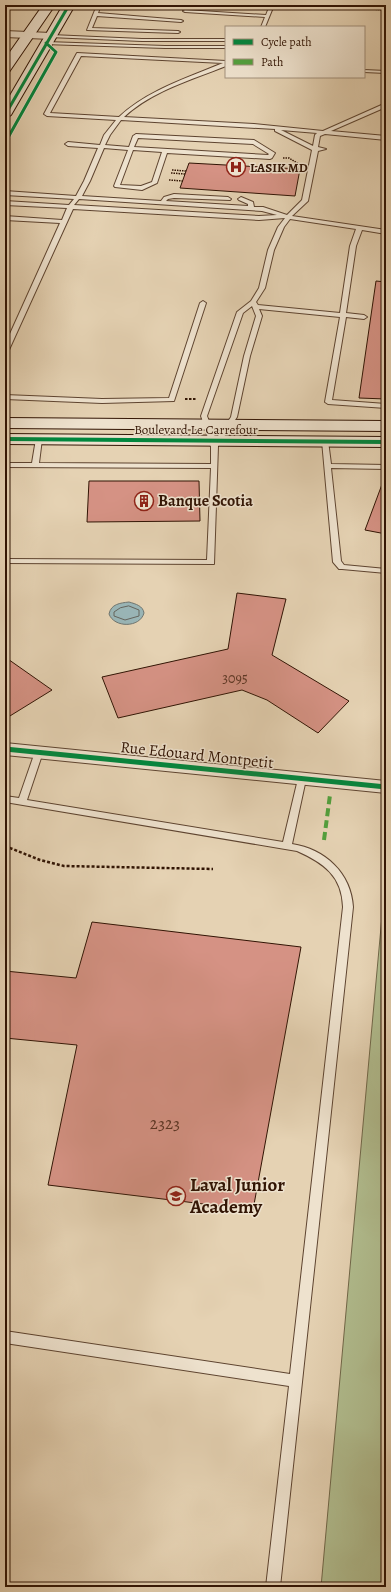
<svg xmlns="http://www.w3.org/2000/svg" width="391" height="1592" viewBox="0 0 391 1592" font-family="Alegreya,serif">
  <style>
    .green { fill: #b1bd8f; stroke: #71684a }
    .water { fill: #99b5b6; stroke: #6f756f }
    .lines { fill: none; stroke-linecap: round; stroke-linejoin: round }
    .shore { stroke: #65645d; stroke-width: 1 }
    .building { fill: #d59284; stroke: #311404 }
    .lane-casing { stroke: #5e4430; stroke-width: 2 }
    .street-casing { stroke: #5e4430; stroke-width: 2 }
    .secondary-casing { stroke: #311404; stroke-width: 2 }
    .path-far2 { stroke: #311404; stroke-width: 1.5; stroke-dasharray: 1.5 1; stroke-linecap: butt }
    .path-far1 { stroke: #311404; stroke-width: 2; stroke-dasharray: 2.5 1.5; stroke-linecap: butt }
    .path { stroke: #311404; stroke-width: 2.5; stroke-dasharray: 3 2; stroke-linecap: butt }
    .lane { fill: #eee2ce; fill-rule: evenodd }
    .street { fill: #eee2ce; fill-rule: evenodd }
    .secondary { fill: #eee2ce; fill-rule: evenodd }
    .quiet { stroke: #52a03d; stroke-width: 4; stroke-dasharray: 8 4; stroke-linecap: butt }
    .cycleway-far2-casing { stroke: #eee2ce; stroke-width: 4.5 }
    .cycleway-far1-casing { stroke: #eee2ce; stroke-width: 6 }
    .cycleway-casing { stroke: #eee2ce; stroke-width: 8 }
    .cycleway-far2 { stroke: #00873e; stroke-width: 3 }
    .cycleway-far1 { stroke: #00873e; stroke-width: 4 }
    .cycleway { stroke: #00873e; stroke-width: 5 }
    .labels { text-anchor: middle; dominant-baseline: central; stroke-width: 3; stroke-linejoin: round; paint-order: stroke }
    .far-poi-label { font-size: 13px; font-weight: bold; fill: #311404; stroke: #eee2ce; text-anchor: start }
    .far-street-label { font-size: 13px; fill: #311404; stroke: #eee2ce }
    .number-label { font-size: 14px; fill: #5a3424 }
    .poi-label { font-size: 16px; font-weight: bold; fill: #311404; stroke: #eee2ce; text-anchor: start }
    .street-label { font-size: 16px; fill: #311404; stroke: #eee2ce }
    .near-number-label { font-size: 17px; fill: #5a3424 }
    .near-poi-label { font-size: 19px; font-weight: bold; fill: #311404; stroke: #eee2ce; text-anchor: start }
  </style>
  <rect width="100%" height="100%" fill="#e5d2b3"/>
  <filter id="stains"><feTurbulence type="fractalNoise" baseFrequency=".005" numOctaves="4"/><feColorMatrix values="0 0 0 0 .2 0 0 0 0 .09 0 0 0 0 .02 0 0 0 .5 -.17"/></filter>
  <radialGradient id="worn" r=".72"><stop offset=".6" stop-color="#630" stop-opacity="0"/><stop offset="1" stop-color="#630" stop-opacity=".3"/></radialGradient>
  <path class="green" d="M386 872V1587H321Z"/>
  <path class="water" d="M129 602C136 604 143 606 144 613 140 628 114 628 109 614 111 604 120 603 129 602Z"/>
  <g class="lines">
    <path class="shore" d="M129 606 139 610V616L125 620 114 616V612L120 608Z"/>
  </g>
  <path class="building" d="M189 163 244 166 300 169 295 196 180 188Z
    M376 281 386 282V399L359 398Z
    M384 479H386V534L365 530Z
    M89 481H199L200 521 87 522Z
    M237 593 286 599 272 655 349 701 318 733 267 700 242 690 118 718 102 677 228 649Z
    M5 657 52 690 5 719Z
    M92 922 301 947 253 1210 48 1185 77 1045 5 1038V971L76 978Z"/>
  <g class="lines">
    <g class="lane-casing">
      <path id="lane" d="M6 5H10L5 10Z
        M97 5H101L98 13 181 20 183 21 181 22 97 16 92 28 178 31 180 32 178 33 87 30Z
        M270 5H274L265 27H261L265 17 185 12 183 11 185 10 266 15Z
        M51 35 142 39H226V41H142L49 37V35Z
        M46 42 165 46H226V48H165L44 44V42Z
        M77 53 226 61V66C191 80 152 91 124 117L254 124 323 131 386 103V107L331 131 386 136V140L325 134 320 136 318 147 326 149 318 151 308 201 292 216 386 230V234L362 230 356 246 346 313 364 315 367 317 364 319 346 317 332 400 386 404V408L328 404 325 402 340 317 259 309 262 316 250 356 237 417 218 446 214 564 5 563V559L207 560 211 468 5 467V463H32L36 439 39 437 42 439 39 463 211 464V447L201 416 237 312 251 301 259 288 268 250 278 227 285 218 259 220 73 209 8 352 5 354V345L60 223 5 220V216L62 220 67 208 5 205V201L69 205 74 199 5 195V191L76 196 84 181 98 148 68 146 65 144 68 142 100 145 104 135 116 120 47 116 44 114ZM81 56 223 63C187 78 148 90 119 117L50 113ZM121 120 275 129V131L312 150 302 200 287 215 263 207H254L253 202 241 197 238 199 239 200 248 204V206L166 201 168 199 174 198 230 200 231 199 228 197 174 194 164 197 161 201 82 196 90 181 104 148 128 150 114 186 115 187 142 190 157 183 167 153 270 159 272 158 275 153 254 140 136 134 133 136 129 147 105 145 110 135ZM281 130 317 133 315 135 313 146ZM138 138 253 144 269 154 268 155 134 147ZM133 150 162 152 152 182 141 186 120 185ZM79 199 262 211 277 215 259 216 74 205ZM290 219 356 229 350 246 340 313 258 305 256 302 265 288 274 250 284 227ZM252 306 256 316 244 356 231 417 216 439 207 416 243 313Z
        M364 70 386 71V73L364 72Z
        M203 301 206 303 174 401 102 403 5 399V395L102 399 169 398 200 303Z
        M325 439 328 441 331 464 386 465V469L331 468 341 561 344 565 386 569V573L342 569H339L333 562 322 441Z
        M39 749 43 752 27 800 283 842 298 779 299 777H305L306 779 292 844C325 849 351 873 353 907L280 1587H266L289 1386 5 1343V1331L290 1374 343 907C342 876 324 863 297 851L5 802V796L19 798 35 752Z"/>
    </g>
    <g class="street-casing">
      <path id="street" d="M5 31 51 33 56 36 51 39 5 37Z
        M5 743 386 781V793L5 755Z"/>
    </g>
    <g class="secondary-casing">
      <path id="secondary" d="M43 5H55L9 72 5 73V59Z
        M63 5H75L11 115 5 119V104Z
        M5 418 386 421V431L5 428Z
        M5 434 386 437V447L5 444Z"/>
    </g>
    <path class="path-far2" d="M303 5 386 10
      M283 158H289L299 164
      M172 170 186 171
      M171 173 185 174
      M169 180 183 181"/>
    <path class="path-far1" d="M185 399H196"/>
    <path class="path" d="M5 846 40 860 64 866 213 869"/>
    <use href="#lane" class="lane"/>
    <use href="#street" class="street"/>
    <use href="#secondary" class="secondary"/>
    <path class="quiet" d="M324 840 330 795"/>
    <g class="cycleway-far2-casing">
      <path id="cycleway-far2" d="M5 115 69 5
        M5 143 56 52 46 43"/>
    </g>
    <g class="cycleway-far1-casing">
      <path id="cycleway-far1" d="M5 439 386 442"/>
    </g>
    <g class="cycleway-casing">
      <path id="cycleway" d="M5 749 386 787"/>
    </g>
    <use href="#cycleway-far2" class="cycleway-far2"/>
    <use href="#cycleway-far1" class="cycleway-far1"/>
    <use href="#cycleway" class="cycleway"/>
  </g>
  <defs>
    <g id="hospital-ring" transform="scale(1)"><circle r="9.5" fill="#eee2ce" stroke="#8f2418" stroke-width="1.5"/><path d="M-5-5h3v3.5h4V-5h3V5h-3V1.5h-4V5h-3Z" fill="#8f2418"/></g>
    <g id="building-ring" transform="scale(1)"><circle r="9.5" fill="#eee2ce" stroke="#8f2418" stroke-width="1.5"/><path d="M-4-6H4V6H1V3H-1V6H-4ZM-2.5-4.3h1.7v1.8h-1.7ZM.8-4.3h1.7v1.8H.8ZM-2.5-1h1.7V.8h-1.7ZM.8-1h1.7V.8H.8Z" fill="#8f2418"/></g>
    <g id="school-ring" transform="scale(1)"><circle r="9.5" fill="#eee2ce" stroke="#8f2418" stroke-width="1.5"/><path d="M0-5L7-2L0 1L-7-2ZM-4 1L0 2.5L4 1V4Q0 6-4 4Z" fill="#8f2418"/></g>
  </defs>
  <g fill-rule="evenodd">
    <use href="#hospital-ring" x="236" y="167"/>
    <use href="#building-ring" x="144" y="501"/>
    <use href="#school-ring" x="176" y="1196"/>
  </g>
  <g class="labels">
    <g class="far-poi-label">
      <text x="250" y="167">LASIK MD</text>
    </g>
    <g class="far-street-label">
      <text x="196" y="429">Boulevard Le Carrefour</text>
    </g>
    <g class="number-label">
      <text x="235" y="678">3095</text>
    </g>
    <g class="poi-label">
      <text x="158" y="501">Banque Scotia</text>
    </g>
    <g class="street-label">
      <text transform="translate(197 755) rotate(6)">Rue Edouard Montpetit</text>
    </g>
    <g class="near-number-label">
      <text x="165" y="1123">2323</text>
    </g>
    <g class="near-poi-label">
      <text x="190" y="1185">Laval Junior<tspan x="190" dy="22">Academy</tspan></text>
    </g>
  </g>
  <rect width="391" height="1592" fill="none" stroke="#e5d2b3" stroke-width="20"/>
  <rect x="6" y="6" width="379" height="1580" fill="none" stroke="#311404" stroke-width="2"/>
  <rect x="10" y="10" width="371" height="1572" fill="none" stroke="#311404"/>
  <rect x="225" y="26" width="140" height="52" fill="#eee2ce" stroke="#a2907d"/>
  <rect x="233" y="39" width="20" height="6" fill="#00873e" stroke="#a2907d"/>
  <text x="261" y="46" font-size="12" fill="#311404">Cycle path</text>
  <rect x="233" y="59" width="20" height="6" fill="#52a03d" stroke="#a2907d"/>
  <text x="261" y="66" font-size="12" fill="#311404">Path</text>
  <rect width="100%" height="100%" filter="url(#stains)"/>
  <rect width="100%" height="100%" fill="url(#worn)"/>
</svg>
